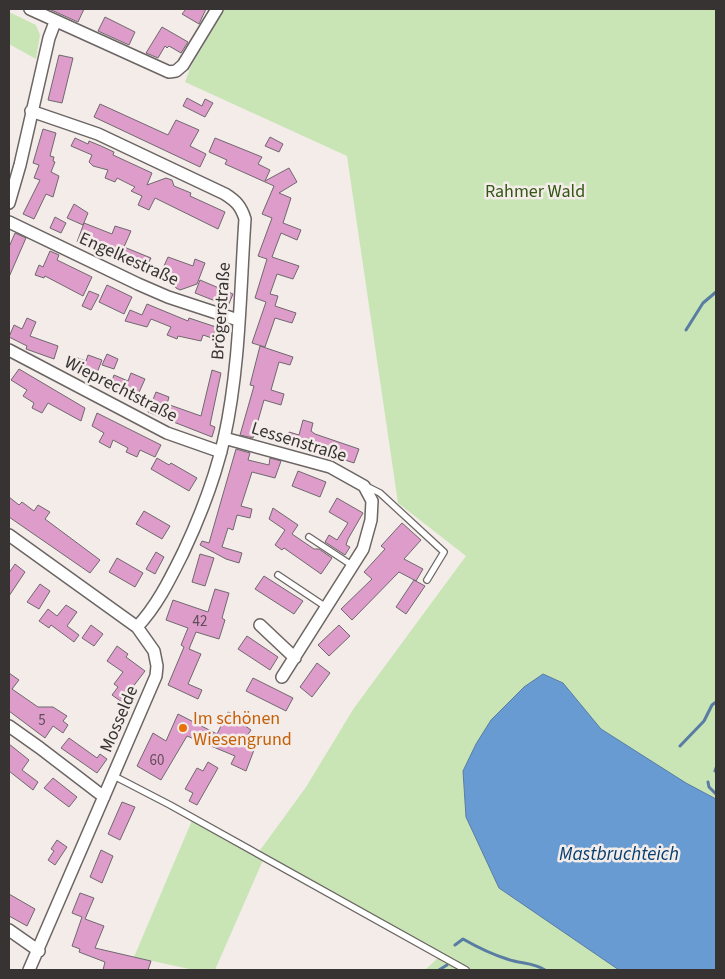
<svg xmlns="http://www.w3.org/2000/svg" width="725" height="979" viewBox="0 0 725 979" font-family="'Source Sans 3',sans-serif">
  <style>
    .green { fill: #c9e5b6 }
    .water { fill: #689bd2; stroke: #597ca2 }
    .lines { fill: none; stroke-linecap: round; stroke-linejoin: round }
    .stream { stroke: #597ca2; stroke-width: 3 }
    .building { fill: #de9ccb; stroke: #6f696d }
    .lane-casing { stroke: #6b6563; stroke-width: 8 }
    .street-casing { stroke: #6b6563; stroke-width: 14 }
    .lane { stroke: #fff; stroke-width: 5.5 }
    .street { stroke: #fff; stroke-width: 11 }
    .food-dot { fill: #e8710a; stroke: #f3ece9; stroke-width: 2 }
    .labels { text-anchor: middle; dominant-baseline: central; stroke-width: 5; stroke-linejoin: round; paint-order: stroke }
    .number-label { font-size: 15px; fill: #604d58 }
    .park-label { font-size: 18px; fill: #335713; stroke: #f3ece9 }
    .street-label { font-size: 18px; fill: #363332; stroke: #f3ece9 }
    .food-label { font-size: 18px; fill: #c56008; stroke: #f3ece9; text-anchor: start }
    .water-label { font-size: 19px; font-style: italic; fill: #053e71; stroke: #f3ece9 }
  </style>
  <rect width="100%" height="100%" fill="#f3ece9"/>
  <path class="green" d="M225 9H716V799L686 783 601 729 563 683 543 674 524 687 491 720 463 771 466 817 499 888 619 970H425L440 956 264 858 215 970H194L134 957 193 818 258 853 306 787 354 708 466 556 398 503 347 156 185 82 191 66Z
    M9 12 36 25 40 35 36 59 9 44Z"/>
  <path class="water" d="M543 674 563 683 601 729 686 783 716 799V970H619L499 888 466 817 463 771 476 744 491 720 524 687Z"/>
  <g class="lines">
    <path class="stream" d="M686 330 703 303 716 292
      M680 746 704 721 712 705 716 702
      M715 771 716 768
      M708 782 709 787 716 794
      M455 945 463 939C477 947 491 954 507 959 520 964 533 962 545 970
      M439 970 447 965"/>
  </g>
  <path class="building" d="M49 9H84L78 22Z
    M186 9H206L199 24 182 14Z
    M105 17 135 32 129 45 98 31Z
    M162 27 188 42 181 53 169 46 167 48 165 46 158 58 146 53Z
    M59 55 73 58 62 103 48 100Z
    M187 98 202 106 205 99 213 103 205 117 183 106Z
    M100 104 168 135 176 120 199 130 190 146 206 154 200 167 94 117Z
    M43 129 56 133 50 156 54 157 53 161 55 162 51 172 59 176 53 197 46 194 34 219 23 214 40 180 34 178 39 165 33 163Z
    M270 137 283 144 279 152 265 146Z
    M75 138 88 144 89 141 101 146 114 152 113 155 152 173 147 185 166 178 172 180 174 186 191 193 190 196 225 212 218 229 155 198 149 210 138 205 142 196 131 191 135 187 117 178 115 182 105 178 108 170 93 166 89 162 92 155 71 146Z
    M215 138 262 157 258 164 270 170 265 181 289 168 297 182 279 193 291 198 283 223 301 230 297 240 281 233 272 257 299 266 293 279 277 274 270 294 278 296 275 306 296 313 292 323 275 318 265 347 252 343 266 302 255 298 267 259 258 256 272 218 262 214 274 186 225 164 227 160 209 152Z
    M74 204 88 213 83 225 67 218Z
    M55 217 66 223 61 233 50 228Z
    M84 223 112 234 115 226 131 231 124 247 151 258 145 270 77 242Z
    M15 233 26 238 9 277V247Z
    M50 251 59 255 57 260 92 277 83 296 45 276 44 278 35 275 39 265 43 267Z
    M168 257 193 266 195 259 205 263 197 284 180 290 176 288 173 281 160 275Z
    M200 280 233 294 228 306 195 293Z
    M107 285 132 297 124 314 99 302Z
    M89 291 99 295 91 310 82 306Z
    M147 304 188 321 189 318 216 327 212 338 203 335 201 341 178 336 177 339 167 335 171 327 151 319 147 327 125 321 130 310 142 315Z
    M27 318 36 322 30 336 58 346 54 359 26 349 27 346 9 337 14 325 22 329Z
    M260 346 293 357 290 365 279 362 271 390 284 394 281 405 264 400 253 438 240 435 254 386 250 385Z
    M107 354 118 359 114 369 102 365Z
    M88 355 102 360 95 378 68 368 72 356 86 361Z
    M19 369 85 408 81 421 48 403 42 413 32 408 34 403 23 396 27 390 11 380Z
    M212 370 221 373 210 425 215 427 212 437 148 412 156 392 169 397 167 404 201 416Z
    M131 373 145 379 136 399 109 388 114 375 128 381Z
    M97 413 161 445 155 457 140 450 137 457 126 452 128 448 113 440 110 448 99 442 104 433 92 426Z
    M303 420 313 423 311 431 315 434 359 449 354 463 287 441 289 432 299 435Z
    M236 449 250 453 248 460 269 465 270 458 281 461 275 478 252 472 241 506 252 509 250 518 237 515 233 530 228 528 222 547 242 553 239 563 226 559 200 545 202 541 209 543Z
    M157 458 169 465 171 463 197 478 189 491 151 469Z
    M298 471 326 482 320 497 292 486Z
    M9 497 19 505 22 502 34 511 38 505 50 512 45 519 100 560 90 573 9 517Z
    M337 498 363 513 348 539 346 545 350 547 345 555 325 542 329 535 337 540 348 523 329 512Z
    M273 508 298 525 292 534 314 549H319L332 558 321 574 284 548 282 550 275 545 285 530 269 519Z
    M144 511 170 526 162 539 136 524Z
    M402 523 421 540 404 559 423 569 416 581 399 572 352 620 341 609 372 579 364 572 385 549 381 546Z
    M156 552 164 557 155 574 146 569Z
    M200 554 214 558 205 586 192 582Z
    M117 558 143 573 135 587 109 572Z
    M15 564 25 572 9 596V573Z
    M264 576 303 601 294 614 255 589Z
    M414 580 425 586 406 614 396 607Z
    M40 584 50 591 39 609 27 602Z
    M215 589 229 593 222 618 225 620 219 639 196 632 189 649 201 654 188 684 202 690 198 699 168 685 184 647 181 645 188 628 166 620 173 600 208 612Z
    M66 605 77 612 67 626 79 635 74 642 51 625 49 628 39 621 48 609 57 616Z
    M91 625 103 634 94 646 82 638Z
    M339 625 350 636 329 656 318 645Z
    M247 636 278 657 270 670 238 649Z
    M117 646 128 654 126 657 145 671 129 692 133 695 126 705 112 695 118 687 114 684 123 672 107 661Z
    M317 663 330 673 312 697 300 687Z
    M9 673 19 680 12 689 38 707H53L67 716 63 721 68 725 63 733 53 726 45 738 9 711Z
    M253 678 293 698 286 711 246 691Z
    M228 712 245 720 244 725 251 730 241 745 254 750 246 771 231 764 235 756 187 736 161 780 137 766 153 733 166 741 178 714 217 734Z
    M69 738 97 758 100 754 107 759 97 773 61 748Z
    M9 744 29 760 22 770 38 782 33 790 9 771Z
    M208 762 218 768 197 805 189 801 193 793 185 789 197 768 203 771Z
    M53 778 77 797 69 807 44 788Z
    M122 802 135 807 120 840 108 834Z
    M57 840 67 847 55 865 48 860 54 851 51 849Z
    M101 850 113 856 102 883 90 877Z
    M80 893 94 898 85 919 104 926 95 948 151 961 148 970H103L105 962 79 952 80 949 72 946 82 917 72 913Z
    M9 894 35 909 27 926 9 916Z"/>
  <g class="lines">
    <g class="lane-casing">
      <path id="lane" d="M366 486 380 493 444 552 427 580
        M309 537 353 566
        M278 575 326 607
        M114 776 170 805 466 970"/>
    </g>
    <g class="street-casing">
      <path id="street" d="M30 9 169 72 176 71 183 65 217 9
        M31 111 98 134 225 194C236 201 241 206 245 219 240 292 240 367 224 439 215 478 200 517 183 553 170 579 157 606 137 627
        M9 203 20 165 49 38 55 22
        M9 222 138 284 168 297 238 320
        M9 350 167 433 221 452
        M224 438 330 467 364 486 372 501 371 520 363 549 282 677
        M9 535 137 627 154 651 157 666 156 676 29 970
        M260 625 295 658
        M9 726 40 748 104 797
        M9 930 39 951"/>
    </g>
    <use href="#lane" class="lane"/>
    <use href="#street" class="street"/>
  </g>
  <circle class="food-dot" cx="183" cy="728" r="5"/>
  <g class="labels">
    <g class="number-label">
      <text x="200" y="621">42</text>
      <text x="42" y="720">5</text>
      <text x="157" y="760">60</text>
    </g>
    <g class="park-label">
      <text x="535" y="191">Rahmer Wald</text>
    </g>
    <g class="street-label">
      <text transform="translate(129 259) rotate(24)">Engelkestraße</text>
      <text transform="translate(221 311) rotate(-86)">Brögerstraße</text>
      <text transform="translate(121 389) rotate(27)">Wieprechtstraße</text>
      <text transform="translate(299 442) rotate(17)">Lessenstraße</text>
      <text transform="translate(119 719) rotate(-67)">Mosselde</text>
    </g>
    <g class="food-label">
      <text x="193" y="718">Im schönen<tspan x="193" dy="21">Wiesengrund</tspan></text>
    </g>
    <g class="water-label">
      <text x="619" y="854">Mastbruchteich</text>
    </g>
  </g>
  <rect width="725" height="979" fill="none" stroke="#363332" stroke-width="20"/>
</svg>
